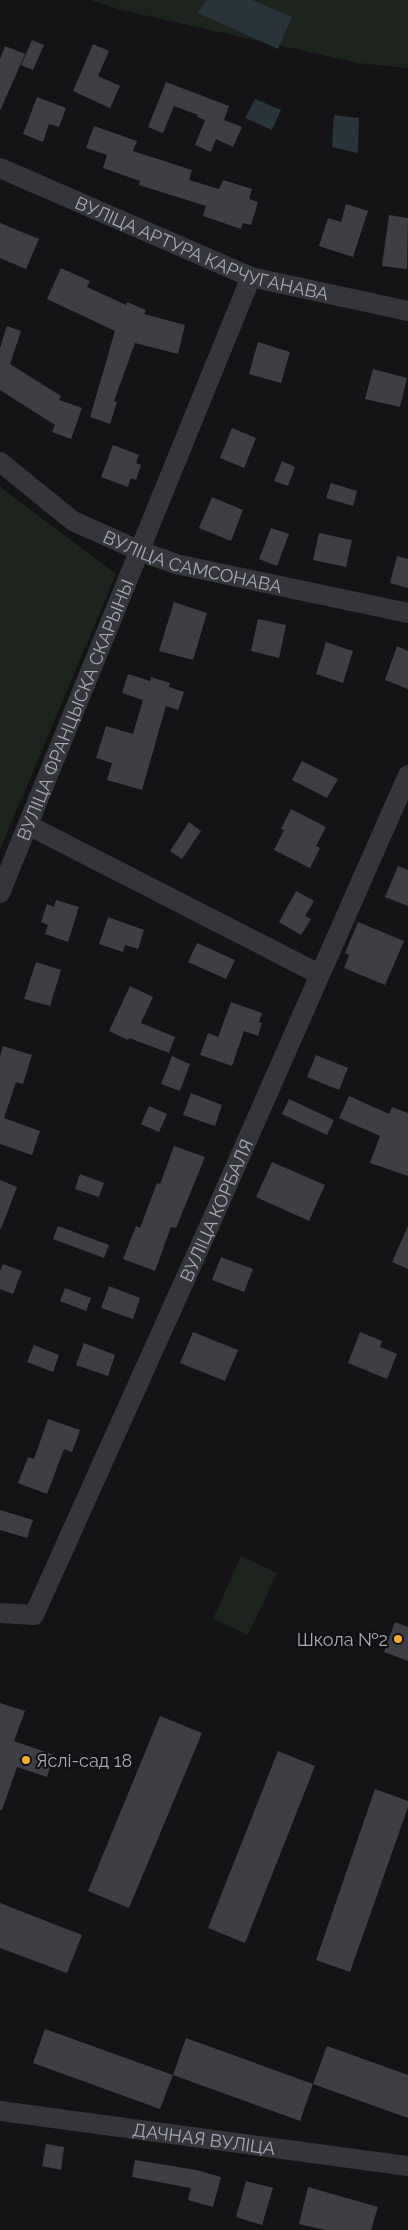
<svg xmlns="http://www.w3.org/2000/svg" width="408" height="2230" viewBox="0 0 408 2230" font-family="Raleway,sans-serif">
  <style>
    .green { fill: #1c241d }
    .water { fill: #29343b }
    .building { fill: #3e3f44 }
    .lines { fill: none; stroke-linecap: round; stroke-linejoin: round }
    .minor { stroke: #35363b; stroke-width: 20 }
    .poi-dot { fill: #ffad23; stroke: #0f0f11; stroke-width: 2 }
    .labels { text-anchor: middle; dominant-baseline: central; stroke-width: 4; stroke-linejoin: round; paint-order: stroke }
    .street-label { font-size: 18px; fill: #a5abb8; stroke: #0f0f11 }
    .poi-label { font-size: 18px; fill: #a5abb8; stroke: #0f0f11; text-anchor: end }
  </style>
  <rect width="100%" height="100%" fill="#141416"/>
  <path class="green" d="M91 0H408V68L358 63 121 10Z
    M0 487 116 574 0 850Z
    M241 1556 277 1573 248 1635 213 1619Z"/>
  <path class="water" d="M206 0H252L292 17 278 49 198 13Z
    M255 99 281 110 272 130 245 118Z
    M334 115 359 118 358 153 332 147Z"/>
  <path class="building" d="M32 40 44 45 33 70 21 65Z
    M93 44 109 51 98 76 120 86 110 108 73 91Z
    M5 46 25 54 0 111V59Z
    M166 82 229 106 224 120 242 127 233 147 216 139 211 152 195 145 205 120 197 117 198 115 174 106 163 133 148 127Z
    M37 97 66 108 59 127 49 124 43 142 23 134Z
    M94 126 137 141 133 151 192 170 189 180 219 189 223 180 252 189 249 199 258 202 251 225 243 223 241 229 203 216 206 206 139 185 140 181 103 168 107 155 86 148Z
    M346 204 368 211 353 257 319 246 328 218 341 222Z
    M389 215 408 218 407 269 382 266Z
    M0 223 39 239 26 269 0 258Z
    M61 268 90 281 87 287 126 305 127 302 146 310 144 314 185 325 178 354 135 343 114 401 117 402 110 424 90 417 115 331 47 299Z
    M7 326 21 331 10 364 61 396 59 400 82 408 71 439 52 432 55 425 0 390V348Z
    M258 342 290 352 281 383 249 374Z
    M373 369 407 378 400 407 365 399Z
    M232 428 256 438 244 468 220 458Z
    M113 445 139 455 136 463 141 465 136 480 131 478 128 487 101 477Z
    M282 461 295 467 288 486 274 481Z
    M331 483 357 491 353 506 326 498Z
    M212 497 243 510 231 541 199 528Z
    M271 528 289 534 277 566 259 559Z
    M319 533 352 540 346 567 313 560Z
    M397 556 408 559V588L390 583Z
    M174 602 207 613 193 660 159 651Z
    M258 619 286 625 279 658 251 651Z
    M326 642 353 651 343 683 316 674Z
    M397 646 408 651V689L385 680Z
    M128 674 150 681 151 677 170 683 169 687 184 692 178 710 166 706 142 790 107 780 112 763 96 758 106 726 133 734 143 700 122 693Z
    M302 761 338 779 327 798 292 780Z
    M291 809 326 827 316 846 320 848 310 868 274 850 284 830 281 829Z
    M189 822 201 831 182 859 170 851Z
    M398 866 408 870V906L385 897Z
    M296 891 314 901 305 916 311 919 301 935 279 922Z
    M56 900 79 907 68 942 45 934 48 925 41 922 47 904 54 907Z
    M108 917 144 930 138 949 125 945 123 952 99 944Z
    M358 922 404 941 385 985 344 968 349 955 345 953Z
    M197 943 235 960 226 979 188 962Z
    M36 962 61 970 50 1006 24 999Z
    M130 986 153 997 141 1023 175 1037 169 1053 129 1038 128 1040 109 1031Z
    M231 1002 262 1013 259 1022 262 1023 258 1036 244 1031 232 1066 200 1055 208 1033 218 1037Z
    M3 1046 32 1055 23 1084 16 1082 4 1118 40 1131 32 1155 0 1144V1056Z
    M316 1055 348 1068 339 1090 307 1077Z
    M172 1056 190 1064 180 1091 161 1084Z
    M191 1093 222 1105 215 1126 183 1115Z
    M349 1096 389 1114 392 1107 408 1113V1176L370 1163 380 1136 339 1118Z
    M289 1099 334 1120 327 1135 282 1114Z
    M149 1106 167 1114 159 1132 141 1124Z
    M174 1146 205 1157 176 1228 171 1227 155 1271 123 1259 136 1226 140 1228 157 1183 160 1184Z
    M272 1162 325 1185 309 1221 256 1197Z
    M80 1174 104 1183 99 1197 75 1189Z
    M0 1180 17 1187 1 1229 0 1228Z
    M58 1226 109 1245 104 1258 53 1239Z
    M408 1226V1269L392 1262Z
    M221 1257 253 1269 244 1292 212 1280Z
    M3 1264 22 1271 13 1294 0 1289V1271Z
    M109 1286 140 1298 133 1319 101 1308Z
    M65 1288 91 1298 86 1311 60 1301Z
    M193 1332 238 1350 225 1381 180 1363Z
    M360 1332 382 1341 380 1347 397 1354 387 1379 348 1363Z
    M84 1343 115 1355 108 1376 76 1365Z
    M34 1345 59 1355 53 1372 27 1362Z
    M48 1419 80 1430 72 1452 64 1449 47 1494 18 1483 28 1457 34 1459Z
    M0 1510 33 1520 27 1538 0 1530Z
    M395 1622 408 1627V1661L384 1652Z
    M0 1703 25 1711 14 1741 54 1755 47 1777 17 1767 2 1810H0Z
    M160 1716 202 1733 129 1908 88 1891Z
    M278 1751 315 1766 245 1943 208 1928Z
    M375 1789 408 1801V1807L350 1972 316 1960Z
    M0 1903 82 1935 67 1973 0 1948Z
    M45 2029 173 2075 160 2109 33 2063Z
    M186 2038 313 2084 300 2121 173 2075Z
    M327 2046 408 2075V2118L313 2084Z
    M46 2144 64 2147 61 2170 42 2166Z
    M135 2160 196 2170 221 2177 213 2207 188 2200 191 2188 132 2177Z
    M246 2181 273 2188 262 2225 236 2217Z
    M308 2187 378 2207 371 2230H326L299 2224Z"/>
  <g class="lines">
    <g class="minor">
      <path id="s1" d="M0 168 251 277 408 311"/>
      <path id="s2" d="M0 462 73 521 140 551 176 564 408 613"/>
      <path d="M28 825 319 974"/>
      <path id="s3" d="M0 893 251 277"/>
      <path id="s4" d="M0 1613 34 1615 215 1213 408 775"/>
      <path id="s5" d="M0 2111 408 2166"/>
    </g>
  </g>
  <g class="poi-dot">
    <circle cx="398" cy="1639" r="5"/>
    <circle cx="26" cy="1760" r="5"/>
  </g>
  <g class="labels">
    <g class="street-label">
      <text stroke="none"><textPath href="#s1" startOffset="218">ВУЛІЦА АРТУРА КАРЧУГАНАВА</textPath></text>
      <text stroke="none"><textPath href="#s2" startOffset="221">ВУЛІЦА САМСОНАВА</textPath></text>
      <text stroke="none"><textPath href="#s3" startOffset="198">ВУЛІЦА ФРАНЦЫСКА СКАРЫНЫ</textPath></text>
      <text stroke="none"><textPath href="#s4" startOffset="478">ВУЛІЦА КОРБАЛЯ</textPath></text>
      <text stroke="none"><textPath href="#s5" startOffset="206">ДАЧНАЯ ВУЛІЦА</textPath></text>
    </g>
    <g class="poi-label">
      <text x="388" y="1639">Школа №2</text>
      <text x="36" y="1760" text-anchor="start">Яслі-сад 18</text>
    </g>
  </g>
</svg>
